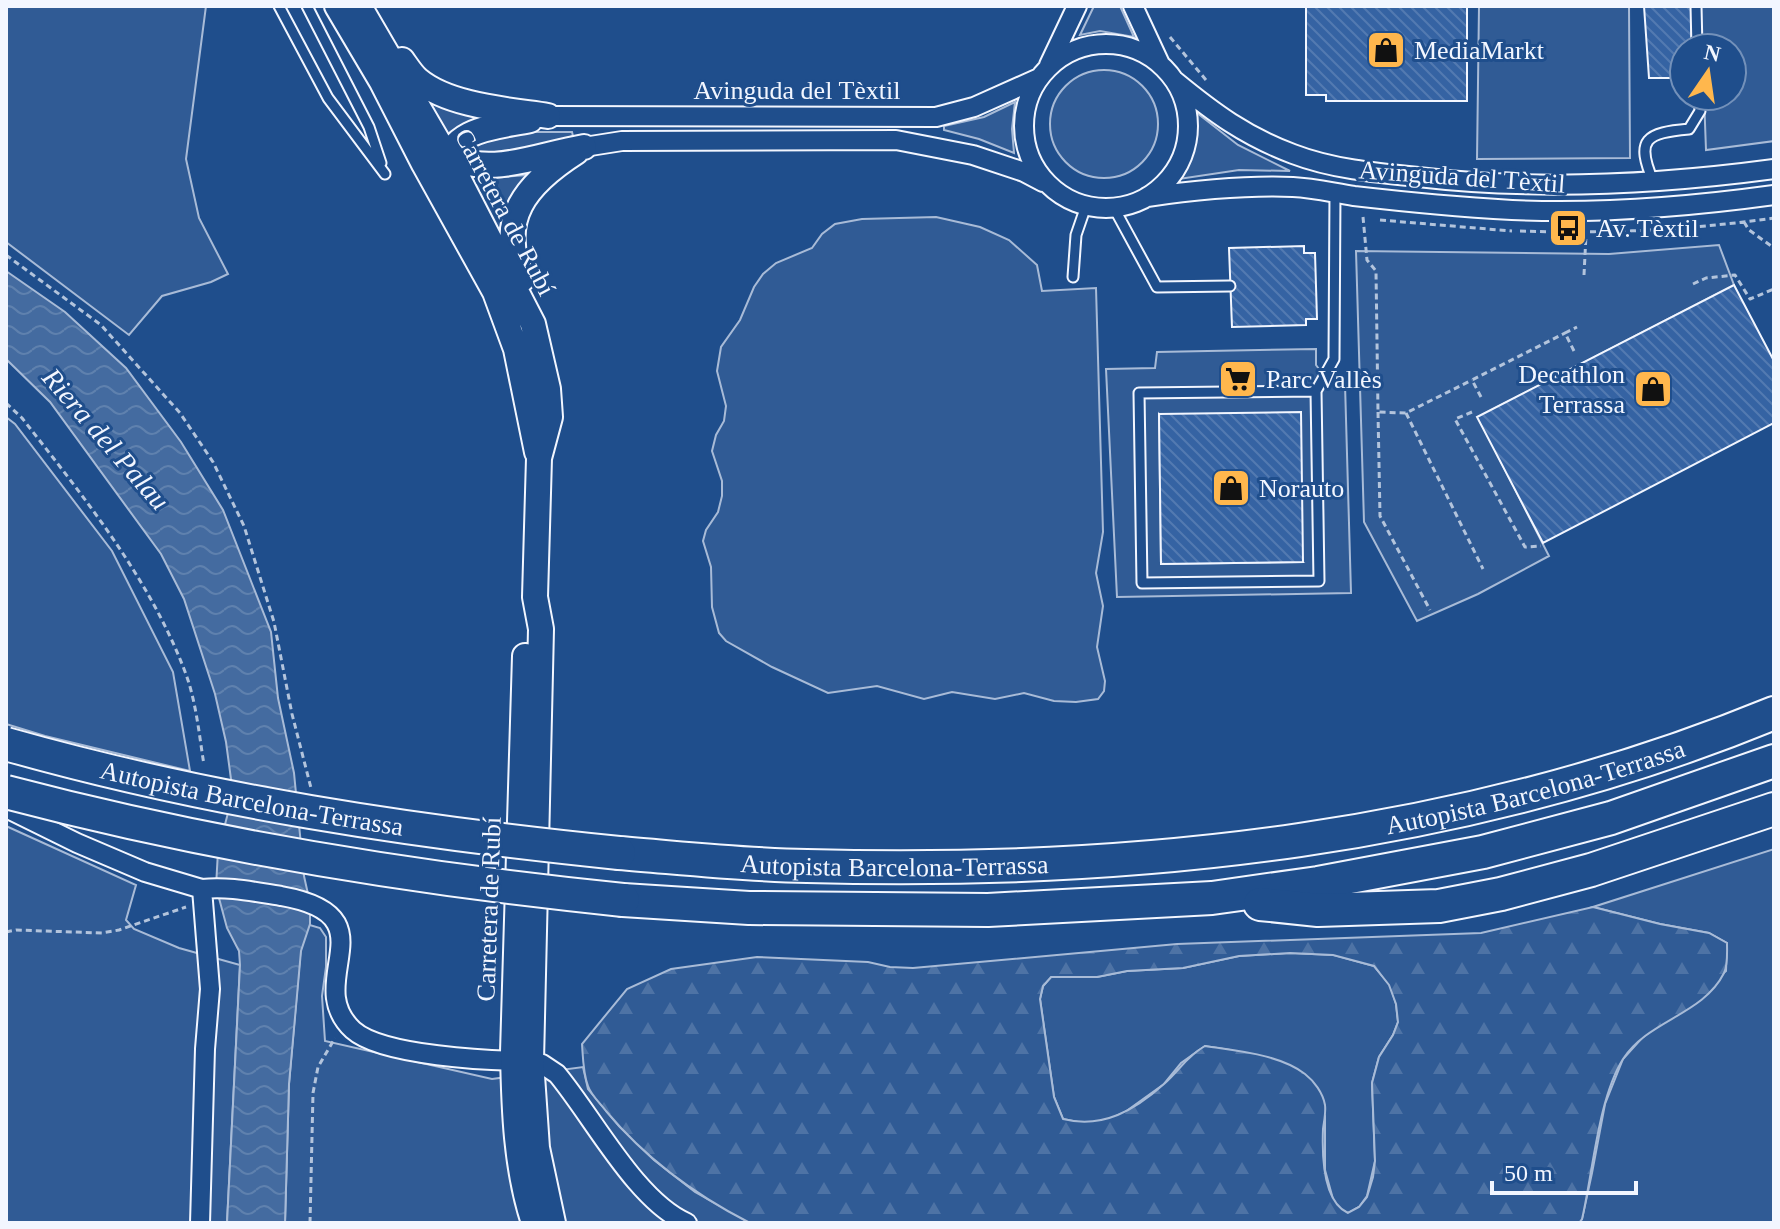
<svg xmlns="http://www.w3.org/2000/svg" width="1780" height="1229" viewBox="0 0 1780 1229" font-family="'Times New Roman',serif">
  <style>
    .built { fill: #305b95; stroke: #a8bbd7; stroke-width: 2; fill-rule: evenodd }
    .forest { fill: url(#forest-firs); stroke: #a8bbd7; stroke-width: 2; fill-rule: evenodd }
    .water { fill: url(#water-waves); stroke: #a8bbd7; stroke-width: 2 }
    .building { fill: url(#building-back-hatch); stroke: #f2f6ff; stroke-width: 2 }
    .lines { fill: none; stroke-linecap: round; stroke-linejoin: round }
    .service-casing { stroke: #f2f6ff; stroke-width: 13 }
    .minor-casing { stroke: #f2f6ff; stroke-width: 22 }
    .secondary-casing { stroke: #f2f6ff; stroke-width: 28 }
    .motorway-casing { stroke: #f2f6ff; stroke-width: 36 }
    .path { stroke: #b3c4dc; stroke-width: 3; stroke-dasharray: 6 4; stroke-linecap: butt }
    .service { stroke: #1f4e8c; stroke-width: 9 }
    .minor { stroke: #1f4e8c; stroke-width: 18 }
    .secondary { stroke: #1f4e8c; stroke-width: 24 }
    .motorway { stroke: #1f4e8c; stroke-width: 32 }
    .motorway-bridge-casing { stroke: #f2f6ff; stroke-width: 36; stroke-linecap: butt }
    .motorway-bridge { stroke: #1f4e8c; stroke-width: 32 }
    .labels { text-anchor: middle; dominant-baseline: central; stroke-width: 6; stroke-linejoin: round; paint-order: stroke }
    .poi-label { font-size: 26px; fill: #f2f6ff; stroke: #1f4e8c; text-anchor: start }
    .street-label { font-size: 26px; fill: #f2f6ff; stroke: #1f4e8c }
    .water-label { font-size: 28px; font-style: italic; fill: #f2f6ff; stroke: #1f4e8c }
  </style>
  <defs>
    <pattern id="forest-firs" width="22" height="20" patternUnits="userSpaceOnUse" patternTransform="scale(2)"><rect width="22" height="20" fill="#305b95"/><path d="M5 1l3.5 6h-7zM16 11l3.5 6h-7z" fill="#4e73a5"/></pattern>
    <pattern id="water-waves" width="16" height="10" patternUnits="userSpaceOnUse" patternTransform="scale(2)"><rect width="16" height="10" fill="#446ba0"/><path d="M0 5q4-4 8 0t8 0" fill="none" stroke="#5f81ae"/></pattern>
    <pattern id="building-back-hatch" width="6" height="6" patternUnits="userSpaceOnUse" patternTransform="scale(2)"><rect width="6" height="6" fill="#3563a3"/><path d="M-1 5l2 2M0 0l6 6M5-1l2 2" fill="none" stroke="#537ab1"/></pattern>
  </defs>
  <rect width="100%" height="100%" fill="#1f4e8c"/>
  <path class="built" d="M6 6H206L186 159 199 218 228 274 211 282 162 296 129 335 6 242Z
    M1094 6H1120L1134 37 1100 31 1080 35Z
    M1479 6H1629L1630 158 1477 159Z
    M1700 6H1774V141L1706 150 1704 96H1732V48H1701Z
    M1050 124a54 54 0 1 1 108 0a54 54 0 1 1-108 0Z
    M420 95 479 116 478 119 444 139Z
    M1015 102 1012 129 1014 153 979 139 944 130V126L984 117Z
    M1197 113 1238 145 1290 171 1239 170 1179 179 1193 152Z
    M524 132H572L573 136 532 151 474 154 475 146 478 142Z
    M463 174 491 178 527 175 504 215 498 237Z
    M936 217 980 227 1009 240 1037 265 1042 291 1096 288 1103 532 1096 573 1103 606 1097 647 1105 681 1104 691 1098 699 1076 702 1054 701 1024 693 995 699 952 692 924 699 877 686 828 693 772 667 726 641 719 633 712 607 711 567 703 541 706 530 718 512 722 496V481L712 451 716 435 724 421 726 406 717 371 721 347 740 320 754 287 763 274 776 263 812 248 822 234 835 224 862 219Z
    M1719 245 1734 285 1478 417 1549 556 1478 594 1417 621 1364 522 1356 251 1609 254Z
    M1316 349V365L1330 384H1345L1351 593 1117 597 1106 369 1155 368 1157 352ZM1159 414 1303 562 1161 564Z
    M6 417 15 424 112 551 173 672 190 771 45 736 6 724Z
    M6 826 136 885 126 920 134 929 179 948 240 965 227 1223H6Z
    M1774 849V1223H1579L1582 1219 1592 1173 1605 1104 1623 1059 1642 1038 1726 971 1727 943 1709 933 1660 924 1593 907Z
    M303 923 320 928 326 937V967L322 996 325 1041 492 1079 583 1067 588 1089 619 1126 654 1160 695 1192 750 1223H285L289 1084Z
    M1290 953 1334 955 1374 966 1390 985 1396 1004 1398 1022 1393 1035 1379 1057 1372 1083 1375 1161 1367 1196 1359 1207 1348 1213 1339 1209 1333 1199 1325 1170V1116L1230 1050 1205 1046 1181 1063 1164 1084 1125 1112 1112 1118 1088 1124 1063 1119 1054 1097 1040 999 1043 986 1051 977H1097L1127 971 1183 968 1239 956Z"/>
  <path class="forest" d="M1593 907 1660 924 1709 933 1727 943C1727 952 1728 965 1724 973 1703 1015 1648 1020 1623 1059 1598 1099 1593 1172 1582 1219L1579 1223H750C695 1195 646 1159 606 1111 600 1103 591 1095 588 1086 583 1073 583 1058 582 1044L627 989 671 969 757 957 868 962 890 967 913 968 1177 944 1481 933ZM1290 953 1333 955 1374 966 1389 985 1396 1004 1398 1022 1393 1035 1379 1057 1372 1083 1375 1161 1373 1177 1367 1197 1359 1207 1348 1213C1322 1201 1322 1154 1323 1129 1324 1121 1326 1113 1325 1105 1323 1093 1314 1081 1305 1074 1279 1054 1236 1051 1205 1046 1187 1056 1179 1071 1164 1084 1135 1110 1103 1129 1063 1119L1054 1097 1040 999 1043 986 1051 977H1097L1127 971 1183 968 1239 956Z"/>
  <path class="water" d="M6 271 65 312 126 368 181 442 223 510 271 632 278 698 294 773 304 876 310 903V924L301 951 289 1084 285 1223H227L240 965 239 951 227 928 216 887 218 851 233 794 226 742 215 694 184 599 161 554 50 402 6 359Z"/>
  <path class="building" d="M1306 6H1467V101H1326V95H1306Z
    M1644 6H1691L1692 48H1684V78H1649Z
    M1304 246V253H1315L1317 319H1306V325L1232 327 1229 248Z
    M1734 285 1774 361V423L1543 543 1477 417Z
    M1301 412 1303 562 1161 564 1159 414Z"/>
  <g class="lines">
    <g class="service-casing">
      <path id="service" d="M279 6 328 98 385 174
        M307 6 369 127 381 163
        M1696 6 1697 48
        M1654 183C1634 138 1647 133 1689 129L1700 111 1699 96
        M1114 208 1157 287 1230 286
        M1073 277 1076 235 1086 206
        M1316 391 1319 581 1142 583 1139 393Z
        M1316 391 1334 359 1335 193"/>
    </g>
    <g class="minor-casing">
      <path id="minor" d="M1133 6 1160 64
        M1024 126a82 82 0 1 1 164 0a82 82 0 1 1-164 0Z
        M1049 65 1077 6
        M1175 81C1214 113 1245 136 1293 154 1332 169 1376 173 1418 177 1537 191 1655 185 1774 169
        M548 116 936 117 974 107 1039 78
        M584 147 622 141 896 140 973 155 1024 172 1043 182
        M1147 197C1196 190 1244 185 1293 187 1314 188 1334 193 1354 196 1406 202 1459 207 1512 210 1601 214 1687 207 1774 195
        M6 808 77 843 145 872 202 889
        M200 1223 205 1049 210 989 202 889C229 886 254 892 281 896 395 916 300 981 353 1030 382 1056 490 1061 531 1061L542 1064 557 1074C593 1117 636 1201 687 1223"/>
    </g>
    <g class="secondary-casing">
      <path id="secondary" d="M337 6 382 82 424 164 495 292 516 349 537 452
        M359 6 447 157 533 324 548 389 550 417 539 458 535 597 541 629 531 1061 537 1148 553 1223
        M402 60C407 67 412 75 418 80 449 106 509 110 548 116
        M440 154C492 178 532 156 584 147
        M446 169C449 127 499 127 530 120
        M522 279C496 219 526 184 576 152
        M525 656 513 1052C514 1109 516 1169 534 1223"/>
    </g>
    <g class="motorway-casing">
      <g id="motorway">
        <path id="s1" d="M619 853C682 858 744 865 807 866 1137 875 1467 839 1774 713"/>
        <path d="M623 900 749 908 988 910 1212 898 1318 883 1483 852 1611 818 1774 761"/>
        <path d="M1260 904 1318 910 1439 906 1501 894 1591 870 1774 809"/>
      </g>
    </g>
    <path class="path" d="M1170 37 1206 80
      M1363 217 1367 260 1376 271 1378 412 1406 413 1472 380
      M1380 220 1512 231
      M1744 222 1749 230 1774 248
      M1520 231C1605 234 1689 230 1774 218
      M6 255 101 325 180 413 213 462 244 526 274 622 292 714 311 788
      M1584 275 1586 235
      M1693 284 1706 278 1735 275 1750 299 1774 289
      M1574 351 1565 333 1577 327
      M1481 397 1472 380 1565 333
      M6 403 22 418C83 496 148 576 184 669 196 699 199 734 204 765
      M1378 412 1380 516 1430 610
      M1472 412 1455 419 1525 547 1541 546
      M1406 413 1483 569
      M6 932 16 930 102 933 119 930 186 907
      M310 1223 313 1093 318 1067 335 1038"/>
    <use href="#service" class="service"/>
    <use href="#minor" class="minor"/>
    <use href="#secondary" class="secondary"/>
    <use href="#motorway" class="motorway"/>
    <g class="motorway-bridge-casing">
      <g id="motorway-bridge">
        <path id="s2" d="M6 744C207 801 412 832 619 853"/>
        <path d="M6 792C207 845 416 879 623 900"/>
      </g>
    </g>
    <use href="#motorway-bridge" class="motorway-bridge"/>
  </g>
  <defs>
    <g id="shop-square" transform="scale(2)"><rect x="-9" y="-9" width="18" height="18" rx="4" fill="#ffb74d" stroke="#1f4e8c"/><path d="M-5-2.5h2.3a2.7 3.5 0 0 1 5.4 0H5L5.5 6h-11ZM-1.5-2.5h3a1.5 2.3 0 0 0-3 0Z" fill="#111"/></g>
    <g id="bus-square" transform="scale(2)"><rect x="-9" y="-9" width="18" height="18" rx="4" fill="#ffb74d" stroke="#1f4e8c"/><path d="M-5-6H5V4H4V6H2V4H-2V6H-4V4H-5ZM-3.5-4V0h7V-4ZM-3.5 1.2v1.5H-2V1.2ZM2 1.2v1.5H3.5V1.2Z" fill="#111"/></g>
    <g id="supermarket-square" transform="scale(2)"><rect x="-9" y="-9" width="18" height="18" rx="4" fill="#ffb74d" stroke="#1f4e8c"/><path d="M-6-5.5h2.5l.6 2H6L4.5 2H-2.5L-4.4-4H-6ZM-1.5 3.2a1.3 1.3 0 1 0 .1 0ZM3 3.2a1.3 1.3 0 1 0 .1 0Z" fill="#111"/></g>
  </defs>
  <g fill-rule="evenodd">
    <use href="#shop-square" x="1386" y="50"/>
    <use href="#bus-square" x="1568" y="228"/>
    <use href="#supermarket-square" x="1238" y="379"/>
    <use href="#shop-square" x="1653" y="389"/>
    <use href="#shop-square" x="1231" y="488"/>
  </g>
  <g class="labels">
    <g class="poi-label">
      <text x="1414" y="50">MediaMarkt</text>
      <text x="1596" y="228">Av. Tèxtil</text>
      <text x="1625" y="374" text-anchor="end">Decathlon<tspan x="1625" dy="30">Terrassa</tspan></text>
      <text x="1266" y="379">Parc Vallès</text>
      <text x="1259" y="488">Norauto</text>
    </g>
    <g class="street-label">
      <text x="797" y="90">Avinguda del Tèxtil</text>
      <text transform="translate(1462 177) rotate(4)">Avinguda del Tèxtil</text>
      <text transform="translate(505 212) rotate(62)">Carretera de Rubí</text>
      <text stroke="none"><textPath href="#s1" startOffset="924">Autopista Barcelona-Terrassa</textPath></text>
      <text stroke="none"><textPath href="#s2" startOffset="252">Autopista Barcelona-Terrassa</textPath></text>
      <text stroke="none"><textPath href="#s1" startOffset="276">Autopista Barcelona-Terrassa</textPath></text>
      <text transform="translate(489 909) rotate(-88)">Carretera de Rubí</text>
    </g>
    <g class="water-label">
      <text transform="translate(106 439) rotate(49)">Riera del Palau</text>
    </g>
  </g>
  <rect width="1780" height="1229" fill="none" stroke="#f2f6ff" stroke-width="16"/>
  <g transform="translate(1708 72) rotate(13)"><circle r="38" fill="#1f4e8c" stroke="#7391ba" stroke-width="2"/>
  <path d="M0-6L14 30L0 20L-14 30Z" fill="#ffb74d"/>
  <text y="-12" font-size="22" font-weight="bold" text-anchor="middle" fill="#f2f6ff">N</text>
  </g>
  <path d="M1492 1181v12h144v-12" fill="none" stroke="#f2f6ff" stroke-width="4"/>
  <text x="1504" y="1181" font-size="24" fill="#f2f6ff" stroke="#1f4e8c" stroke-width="6" paint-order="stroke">50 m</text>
</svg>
